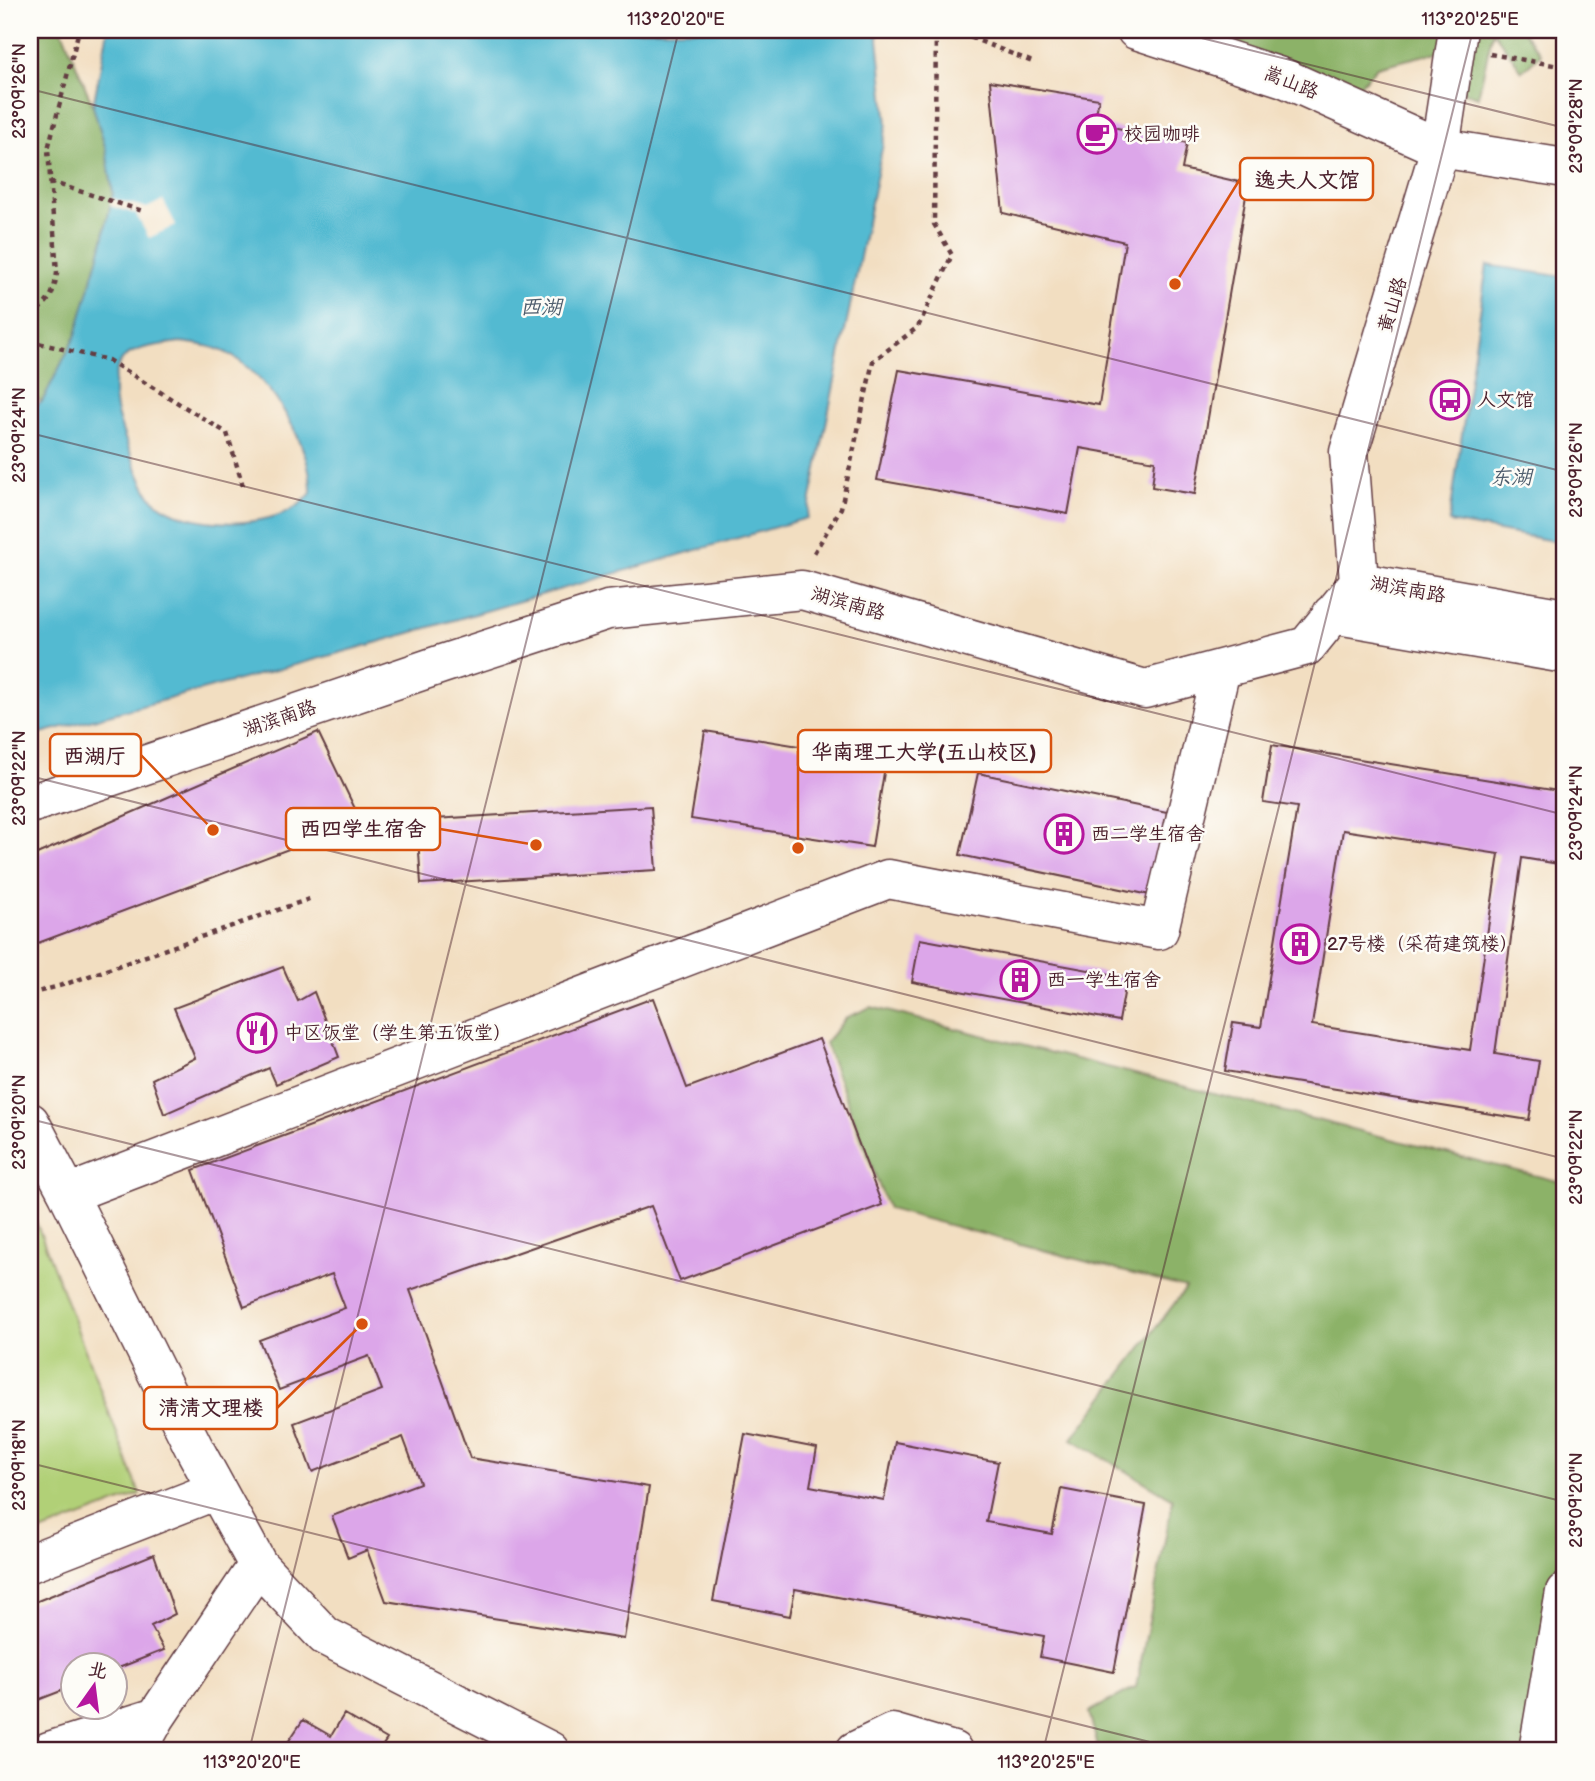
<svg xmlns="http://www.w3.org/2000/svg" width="1595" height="1781" viewBox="0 0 1595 1781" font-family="'Balsamiq Sans','LXGW WenKai TC',sans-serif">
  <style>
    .green { fill: #b1d077; stroke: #7e7851; stroke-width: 2 }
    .forest { fill: #8cb268; stroke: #6b684a; stroke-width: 2 }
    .water { fill: #53bad1; stroke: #4e6c7e; stroke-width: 2; fill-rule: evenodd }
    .pier { fill: #f2dec1 }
    .building { fill: #dca6e9; fill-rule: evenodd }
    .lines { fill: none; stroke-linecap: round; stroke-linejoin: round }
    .minor-casing { stroke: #633c42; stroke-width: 41 }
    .path { stroke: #633c42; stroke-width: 4.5; stroke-dasharray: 5 5; stroke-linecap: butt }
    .minor { stroke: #fff; stroke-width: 38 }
    .ticks { fill: none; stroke: #4a1f2b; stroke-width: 2; stroke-opacity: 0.45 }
    .labels { text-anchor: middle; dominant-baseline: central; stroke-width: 5; stroke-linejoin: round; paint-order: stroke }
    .street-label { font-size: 19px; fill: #4a1f2b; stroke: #fdfcf7 }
    .poi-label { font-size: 19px; fill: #4a1f2b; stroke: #fdfcf7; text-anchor: start }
    .water-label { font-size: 21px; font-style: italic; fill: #4e5d6d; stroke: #fdfcf7 }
    .leader { fill: none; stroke: #d8530f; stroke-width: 2.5 }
    .callout-dot { fill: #d8530f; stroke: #fdfcf7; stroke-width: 2.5 }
    .callout { fill: #fdfcf7; stroke: #d8530f; stroke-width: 2.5 }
    .callout-label { font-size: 21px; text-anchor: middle; font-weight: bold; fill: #4a1f2b }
    .neatline { fill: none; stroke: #4a1f2b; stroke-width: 2.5 }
    .ticks-label { font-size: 18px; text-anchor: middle; fill: #4a1f2b }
  </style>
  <rect width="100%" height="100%" fill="#fdfcf7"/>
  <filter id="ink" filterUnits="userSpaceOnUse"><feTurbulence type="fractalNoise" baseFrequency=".0143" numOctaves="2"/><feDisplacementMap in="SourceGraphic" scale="14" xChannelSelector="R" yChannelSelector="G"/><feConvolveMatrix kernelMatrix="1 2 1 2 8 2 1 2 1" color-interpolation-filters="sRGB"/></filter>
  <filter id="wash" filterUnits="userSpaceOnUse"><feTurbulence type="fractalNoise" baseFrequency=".00686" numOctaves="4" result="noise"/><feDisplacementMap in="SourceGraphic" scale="28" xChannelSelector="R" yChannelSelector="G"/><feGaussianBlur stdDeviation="1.57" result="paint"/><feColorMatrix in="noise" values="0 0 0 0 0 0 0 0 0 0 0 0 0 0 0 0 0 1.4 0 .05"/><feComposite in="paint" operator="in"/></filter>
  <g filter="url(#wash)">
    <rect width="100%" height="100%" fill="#f2dec1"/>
    <path class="green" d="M30 1206 140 1494 30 1536Z"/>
    <path class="forest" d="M30 30H62L93 106 106 150 113 193 102 245 76 335 42 402 30 394Z
      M1136 30H1522L1541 54 1522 71 1493 31 1478 97 1449 86 1454 48 1377 67 1342 104Z
      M871 1007 1565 1183V1751H1099L1089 1712 1136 1687 1173 1499 1072 1439 1186 1288 888 1209 825 1043 847 1017Z"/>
    <path class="water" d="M108 30H877L887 124 807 518 354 649 30 736V408L42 402 76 335 102 245 113 193 106 150 93 106ZM180 342C198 344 216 346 232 356 272 380 312 446 311 493 283 532 185 531 153 499 141 487 120 426 116 409 113 394 112 369 124 358 135 346 164 345 180 342Z
      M1487 265 1565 277V543L1449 522Z"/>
    <path class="pier" d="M111 198 147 208 163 200 176 225 149 238 136 214 110 206Z"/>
    <g id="blocks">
      <path class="building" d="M990 81 1099 99 1094 123 1187 143 1182 169 1248 184 1195 494 1152 487 1155 461 1080 448 1068 514 877 480 899 370 1099 405 1125 242 1003 213Z
        M705 731 886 760 872 847 691 819Z
        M318 732 360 819 310 841 30 946V857Z
        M1272 745 1565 792V865L1522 858 1495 1054 1539 1061 1529 1120 1225 1071 1233 1023 1261 1027 1297 807 1263 802ZM1343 830 1499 854 1470 1050 1312 1025Z
        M978 773 1167 812 1150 895 960 855Z
        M651 806 656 870 421 884 417 820Z
        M920 939 1127 977 1119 1021 912 982Z
        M283 967 298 1001 314 992 339 1057 276 1084 269 1068 164 1114 152 1079 195 1058 174 1008Z
        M653 998 687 1088 819 1039 882 1205 680 1281 651 1206 410 1290 470 1458 649 1487 624 1639 386 1601 367 1550 348 1558 332 1516 420 1483 403 1437 312 1472 294 1423 382 1390 369 1356 279 1390 259 1340 345 1308 332 1274 244 1307 193 1170Z
        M745 1434 817 1448 810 1486 884 1500 895 1442 998 1462 986 1522 1052 1534 1061 1489 1146 1505 1114 1672 1040 1657 1044 1636 795 1589 790 1616 713 1601Z
        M154 1554 175 1614 151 1626 164 1650 116 1669V1666H74V1686L30 1703V1604Z
        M344 1714 387 1739 379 1751H282L303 1720 331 1736Z"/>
    </g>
  </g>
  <g filter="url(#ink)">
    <use href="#blocks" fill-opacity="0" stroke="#633c42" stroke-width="2"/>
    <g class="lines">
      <g class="minor-casing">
        <path id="minor" d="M1136 30 1284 78 1440 148 1565 168
          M1359 582 1349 452 1440 148 1458 30
          M1359 582 1565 618
          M1332 614 1565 654
          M30 804 442 664 608 610 802 590 1145 689 1307 646 1359 582
          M30 1122 68 1194 194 1448 258 1565 325 1636 550 1751
          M68 1194 888 879 1159 930 1221 669
          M30 1563 217 1490
          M49 1751 156 1717
          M137 1751 156 1717 258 1565
          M855 1751 892 1733 953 1751
          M1538 1751 1565 1592"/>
      </g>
      <path class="path" d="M952 30 1035 63
        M1490 54 1565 67
        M50 182 143 211
        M30 316C49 302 53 298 57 273L48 149 79 30
        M30 341 108 360 227 433 243 486
        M814 553 841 508 873 361 918 327 952 255 934 224 936 30
        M30 994 66 984 312 898"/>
      <use href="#minor" class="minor"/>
    </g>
  </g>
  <path class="ticks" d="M1169 30 1565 128M30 89 1565 472M30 433 1565 815M30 776 1565 1159M30 1119 1565 1502M30 1463 1186 1751M249 1751 679 30M1043 1751 1473 30"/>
  <defs>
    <g id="cafe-ring" transform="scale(2.0125)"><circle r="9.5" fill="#fdfcf7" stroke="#b5179e" stroke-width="1.5"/><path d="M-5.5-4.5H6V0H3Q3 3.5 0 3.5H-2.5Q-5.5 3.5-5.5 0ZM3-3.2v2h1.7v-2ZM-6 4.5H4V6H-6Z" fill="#b5179e"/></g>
    <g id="bus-ring" transform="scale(2.0125)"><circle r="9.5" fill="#fdfcf7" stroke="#b5179e" stroke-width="1.5"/><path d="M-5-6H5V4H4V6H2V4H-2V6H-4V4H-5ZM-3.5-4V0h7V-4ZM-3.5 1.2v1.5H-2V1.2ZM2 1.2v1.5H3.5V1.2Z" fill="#b5179e"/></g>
    <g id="building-ring" transform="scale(2.0125)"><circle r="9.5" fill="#fdfcf7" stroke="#b5179e" stroke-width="1.5"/><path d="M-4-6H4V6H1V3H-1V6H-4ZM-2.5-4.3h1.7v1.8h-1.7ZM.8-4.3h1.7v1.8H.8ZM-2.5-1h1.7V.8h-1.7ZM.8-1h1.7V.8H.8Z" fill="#b5179e"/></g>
    <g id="restaurant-ring" transform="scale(2.0125)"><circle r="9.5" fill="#fdfcf7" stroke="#b5179e" stroke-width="1.5"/><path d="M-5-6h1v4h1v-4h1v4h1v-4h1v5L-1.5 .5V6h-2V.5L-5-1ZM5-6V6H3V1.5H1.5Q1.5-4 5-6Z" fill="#b5179e"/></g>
  </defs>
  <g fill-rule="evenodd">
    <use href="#cafe-ring" x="1097" y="134"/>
    <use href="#bus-ring" x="1450" y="400"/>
    <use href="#building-ring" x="1064" y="834"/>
    <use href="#building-ring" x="1300" y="944"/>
    <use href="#building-ring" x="1020" y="980"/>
    <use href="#restaurant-ring" x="257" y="1033"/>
  </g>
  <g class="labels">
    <g class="street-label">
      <text transform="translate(1291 83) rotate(22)">嵩山路</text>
      <text transform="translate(1393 305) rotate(-73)">黄山路</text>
      <text transform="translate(1408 590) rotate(10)">湖滨南路</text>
      <text transform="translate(848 604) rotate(16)">湖滨南路</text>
      <text transform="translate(280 719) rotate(-19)">湖滨南路</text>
    </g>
    <g class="poi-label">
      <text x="1124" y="134">校园咖啡</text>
      <text x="1477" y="400">人文馆</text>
      <text x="1091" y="834">西二学生宿舍</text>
      <text x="1327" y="944">27号楼（采荷建筑楼）</text>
      <text x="1047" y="980">西一学生宿舍</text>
      <text x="284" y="1033">中区饭堂（学生第五饭堂）</text>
    </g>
    <g class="water-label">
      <text x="541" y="307">西湖</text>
      <text x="1511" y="477">东湖</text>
    </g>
  </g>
  <path class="leader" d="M1175 284L1240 179M798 848L798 751M213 830L141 755M536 845L440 829M362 1324L277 1408"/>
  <g class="callout-dot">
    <circle cx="1175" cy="284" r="7"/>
    <circle cx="798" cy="848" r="7"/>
    <circle cx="213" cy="830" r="7"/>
    <circle cx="536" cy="845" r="7"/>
    <circle cx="362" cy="1324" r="7"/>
  </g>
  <g class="callout">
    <rect x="1240" y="158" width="133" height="42" rx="7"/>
    <rect x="798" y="730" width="253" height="42" rx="7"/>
    <rect x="50" y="734" width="91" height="42" rx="7"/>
    <rect x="286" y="808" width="154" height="42" rx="7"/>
    <rect x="144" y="1387" width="133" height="42" rx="7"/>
  </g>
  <g class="callout-label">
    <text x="1307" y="187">逸夫人文馆</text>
    <text x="924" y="759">华南理工大学(五山校区)</text>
    <text x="95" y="763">西湖厅</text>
    <text x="363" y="836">西四学生宿舍</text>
    <text x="211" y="1415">清清文理楼</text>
  </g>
  <rect width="1595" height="1781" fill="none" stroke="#fdfcf7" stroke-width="77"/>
  <g transform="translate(94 1686) rotate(14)"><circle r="33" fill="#fdfcf7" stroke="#b5a4a5" stroke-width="2"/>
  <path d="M0-5L12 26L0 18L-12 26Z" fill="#b5179e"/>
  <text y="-10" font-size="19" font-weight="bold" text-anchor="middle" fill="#4a1f2b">北</text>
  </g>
  <rect x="38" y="38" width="1518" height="1704" class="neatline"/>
  <g class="ticks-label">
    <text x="676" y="25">113°20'20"E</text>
    <text x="1470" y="25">113°20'25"E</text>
    <text transform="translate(19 91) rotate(-90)" y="6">23°09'26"N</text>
    <text transform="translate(1576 126) rotate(-90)" y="6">23°09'28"N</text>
    <text transform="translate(19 435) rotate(-90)" y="6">23°09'24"N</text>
    <text transform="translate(1576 470) rotate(-90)" y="6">23°09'26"N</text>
    <text transform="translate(19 778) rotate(-90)" y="6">23°09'22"N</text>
    <text transform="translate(1576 813) rotate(-90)" y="6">23°09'24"N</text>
    <text transform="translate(19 1122) rotate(-90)" y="6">23°09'20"N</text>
    <text transform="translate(1576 1157) rotate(-90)" y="6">23°09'22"N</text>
    <text transform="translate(19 1465) rotate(-90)" y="6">23°09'18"N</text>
    <text transform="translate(1576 1500) rotate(-90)" y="6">23°09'20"N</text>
    <text x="252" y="1768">113°20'20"E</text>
    <text x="1046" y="1768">113°20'25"E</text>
  </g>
</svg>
